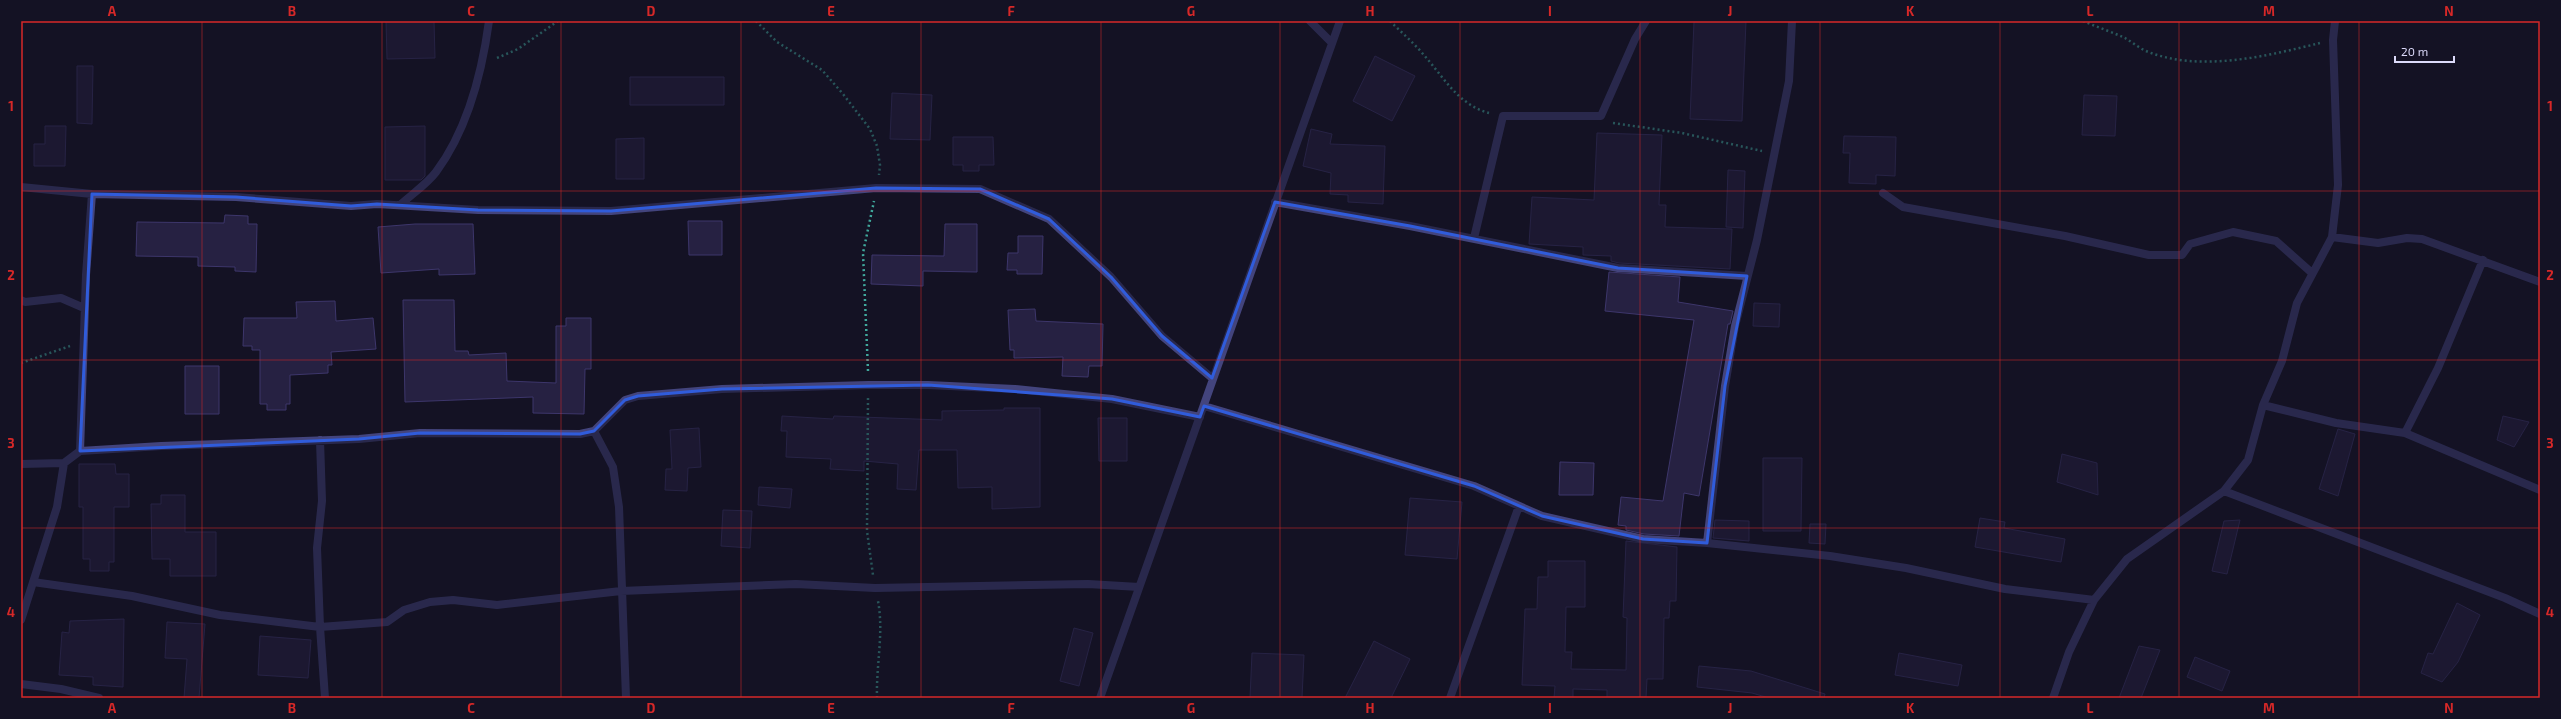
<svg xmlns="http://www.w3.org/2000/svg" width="2561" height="719" viewBox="0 0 2561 719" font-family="'Exo 2',sans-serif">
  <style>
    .building { fill: #262142; stroke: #3d366b }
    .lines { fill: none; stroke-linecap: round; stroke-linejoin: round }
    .path { stroke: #40a89c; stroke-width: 2.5; stroke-dasharray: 2 3; stroke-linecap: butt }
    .street { stroke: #43447d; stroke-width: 8 }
    .marked { fill: none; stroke: #305cdb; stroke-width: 3; stroke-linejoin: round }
    .grid { fill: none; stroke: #d62828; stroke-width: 1; stroke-opacity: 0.55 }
    .neatline { fill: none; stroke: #d62828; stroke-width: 1.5 }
    .grid-label { font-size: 13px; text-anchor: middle; font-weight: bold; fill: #d62828 }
  </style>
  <rect width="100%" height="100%" fill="#141224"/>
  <path class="building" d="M386 21H434L435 58 387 59Z
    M1694 21H1746L1742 121 1690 119Z
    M1375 56 1415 76 1392 121 1353 101Z
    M77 66H93L92 124 77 123Z
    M630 77H724V105H630Z
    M892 93 932 95 930 140 890 139Z
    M2084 95 2117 96 2115 136 2082 135Z
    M45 126H66L65 166H34V144H45Z
    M425 126V176L421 180H385V127Z
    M1311 129 1332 134 1330 144 1385 146 1383 204 1348 202V195L1330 194 1331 173 1303 166Z
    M1597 133 1662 135 1659 205H1666L1665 227 1732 229 1730 269 1619 263 1611 261V256L1583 255V247L1529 244 1532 197 1594 200Z
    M1844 136 1896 137 1895 176 1876 175V184L1849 183 1850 153H1843Z
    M953 137H993L994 165H979V171H963V165H953Z
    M644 138V179H616V139Z
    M1728 170 1745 171 1743 228 1726 227Z
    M225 215 248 216V224H257L256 272 235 271V267L198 266V257L136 256 137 222 224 223Z
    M688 221H722V255H689Z
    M415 224H473L475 274 439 275V269L381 273 378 227Z
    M945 224H977V272L923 271V286L871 284 872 255 944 256Z
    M1018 236H1043L1042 274H1017V270H1007L1008 253H1018Z
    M1609 272 1680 277 1678 302 1733 311 1730 324H1728L1699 496 1684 493 1679 536 1644 534 1626 530V526L1618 525 1621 497 1663 501 1694 320 1605 311Z
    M403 300H454L455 351H468L469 355 506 353 507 381 556 383V326H566V318H591V369H585L584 414 533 413V397L405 402Z
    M335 301 336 321 373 318 376 349 331 352 332 365H328V373L290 375V404H286V410H267V404H260V350H252V346H243L244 318H297L296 302Z
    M1754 303 1780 304 1779 327 1753 326Z
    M1035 309 1036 321 1103 324 1102 366H1089L1088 377 1062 376 1063 357 1014 358V350H1010L1008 310Z
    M185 366H219V414H185Z
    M1004 408H1040V507L992 509V487L958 488 957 450H919L916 490 897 489 898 464 864 461V471L830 469 831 459 786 457 787 431H781L782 416 833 419 834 416 942 420V411L1004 410Z
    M2503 416 2529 422 2514 447 2497 440Z
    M1098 418H1127V461H1099Z
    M699 428 701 467 688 468 687 491 665 490 666 469H672L670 430Z
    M2338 429 2355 434 2338 496 2319 489Z
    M2062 454 2097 463 2098 495 2057 482Z
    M1763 458H1802L1801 531H1763Z
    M1560 462 1594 463 1593 495H1559Z
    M79 464H115L116 474H129V507H114V562H109V571H90V559H83V507H79Z
    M759 487 792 489 790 508 758 505Z
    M161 495H185V532H216V576H170V559H152L151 504H161Z
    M1410 498 1462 502 1457 559 1405 555Z
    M723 510 752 511 750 548 721 546Z
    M1980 518 2005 522 2004 528 2065 539 2061 562 1975 547Z
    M1715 520 1749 521V541L1713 538Z
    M2240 520 2227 574 2212 571 2224 521Z
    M1810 524H1826L1825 544 1809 543Z
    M1626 541 1677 547 1676 601H1670L1669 618H1664L1663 679H1647L1646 698H1607V690L1573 689V698H1554L1555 686 1522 685 1525 609H1537L1538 577H1548V561H1585V607H1566L1565 652H1572L1571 669 1626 670 1627 618 1623 617Z
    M2457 603 2480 615 2458 662 2442 682 2421 673 2428 653 2433 654Z
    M124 619 123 687 93 685V677L59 675 62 632 69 633 70 621Z
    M167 622 205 624 199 698H184L187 659 165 658Z
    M1074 628 1093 633 1079 686 1060 681Z
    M260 636 311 640 308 678 258 675Z
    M1374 641 1410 659 1391 698H1345Z
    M2139 646 2160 650 2141 698H2119Z
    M1252 653 1304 655 1302 698H1250Z
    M1899 653 1962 665 1958 686 1895 675Z
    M2195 657 2230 671 2222 691 2187 677Z
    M1699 666 1751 671 1825 694 1824 698H1769L1752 693 1697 687Z"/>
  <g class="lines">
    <path class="path" d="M756 21 777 42 822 70 843 94 870 129 877 146 880 165 879 175
      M1390 21C1401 32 1413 42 1423 54 1443 76 1458 105 1489 113
      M2083 21C2097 27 2112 32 2125 38 2132 42 2139 48 2146 51 2199 73 2267 56 2320 43
      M497 58 518 49 558 21
      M1613 123 1682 133 1762 151
      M21 363 70 346
      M868 371 863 253 874 201
      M868 398 867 531 873 575
      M877 698C876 665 884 633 878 601"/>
    <path class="street" d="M1310 21 1332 43
      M2335 21 2333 40 2338 185 2332 237 2297 303 2282 361 2263 405 2336 423 2405 433 2540 490
      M21 187 92 194 236 197 351 206 377 204 478 210 611 211 876 188 980 189 1049 219 1111 277 1162 336 1212 378
      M1883 193 1903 207 2065 236 2149 255H2182L2190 244 2233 232 2276 241 2312 273
      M1275 202 1410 226 1618 268 1747 276
      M400 205C412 194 427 184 436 172 468 129 482 73 489 21
      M2332 237 2378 243 2407 238 2422 239 2540 282
      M1474 238 1503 116H1601L1635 39 1646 21
      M21 300 25 302 61 298 84 308
      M1204 406 1474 486 1542 516 1590 527 1643 539 1707 543 1830 556 1906 568 2005 589 2094 600
      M594 431 613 467 619 507 626 698
      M2405 433 2438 368 2483 260
      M80 451 86 275 92 194
      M21 464 64 463 80 451 161 446 359 439 420 433 580 434 594 431 625 400 638 396 722 389 868 385H928L1015 389 1112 399 1200 417
      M2224 491 2505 598 2540 614
      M1707 543 1725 386 1735 326 1757 240 1789 81 1792 21
      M33 582 132 596 220 615 320 627 317 548 322 501 320 440
      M21 620 57 507 64 463
      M21 684 61 689 99 698
      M325 698 320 627 387 622 404 610 430 602 453 600 497 605 621 591 796 584 875 588 1088 584 1139 587
      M1100 698 1340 21
      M1450 698 1519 506
      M2053 698 2069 652 2094 600 2127 559 2224 491 2248 460 2263 405"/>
  </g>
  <path d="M0 0H2561V719H0ZM876 188 980 189 1049 219 1111 277 1162 336 1212 378 1275 202 1410 226 1618 268 1747 276 1725 386 1707 543 1643 539 1542 516 1474 486 1204 406 1200 417 1112 399 928 385 722 389 638 396 625 400 594 431 580 434 420 433 359 439 80 451 92 194 236 197 351 206 377 204 478 210 611 211Z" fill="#141224" fill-opacity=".55" fill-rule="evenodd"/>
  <path class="marked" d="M876 188 980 189 1049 219 1111 277 1162 336 1212 378 1275 202 1410 226 1618 268 1747 276 1725 386 1707 543 1643 539 1542 516 1474 486 1204 406 1200 417 1112 399 928 385 722 389 638 396 625 400 594 431 580 434 420 433 359 439 80 451 92 194 236 197 351 206 377 204 478 210 611 211Z"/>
  <path class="grid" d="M202 21V698M382 21V698M561 21V698M741 21V698M921 21V698M1101 21V698M1280 21V698M1460 21V698M1640 21V698M1820 21V698M2000 21V698M2179 21V698M2359 21V698M21 191H2540M21 360H2540M21 528H2540"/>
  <rect width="2561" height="719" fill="none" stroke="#141224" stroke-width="44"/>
  <path d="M2395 56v6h59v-6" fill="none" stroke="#dcdafa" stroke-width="2"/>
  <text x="2401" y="56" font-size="12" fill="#dcdafa" stroke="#141224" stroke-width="3" paint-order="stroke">20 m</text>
  <rect x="22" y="22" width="2517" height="675" class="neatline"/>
  <g class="grid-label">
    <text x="112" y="16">A</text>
    <text x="292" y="16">B</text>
    <text x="471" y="16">C</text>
    <text x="651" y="16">D</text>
    <text x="831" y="16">E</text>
    <text x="1011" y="16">F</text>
    <text x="1191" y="16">G</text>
    <text x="1370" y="16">H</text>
    <text x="1550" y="16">I</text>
    <text x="1730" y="16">J</text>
    <text x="1910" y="16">K</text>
    <text x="2090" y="16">L</text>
    <text x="2269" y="16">M</text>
    <text x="2449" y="16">N</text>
    <text x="11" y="111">1</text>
    <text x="2550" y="111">1</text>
    <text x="11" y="280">2</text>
    <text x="2550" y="280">2</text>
    <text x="11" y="448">3</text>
    <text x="2550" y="448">3</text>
    <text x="11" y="617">4</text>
    <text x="2550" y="617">4</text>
    <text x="112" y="713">A</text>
    <text x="292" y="713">B</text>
    <text x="471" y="713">C</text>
    <text x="651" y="713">D</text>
    <text x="831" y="713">E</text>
    <text x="1011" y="713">F</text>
    <text x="1191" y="713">G</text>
    <text x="1370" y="713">H</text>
    <text x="1550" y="713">I</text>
    <text x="1730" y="713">J</text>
    <text x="1910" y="713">K</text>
    <text x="2090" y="713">L</text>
    <text x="2269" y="713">M</text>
    <text x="2449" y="713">N</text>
  </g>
</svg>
